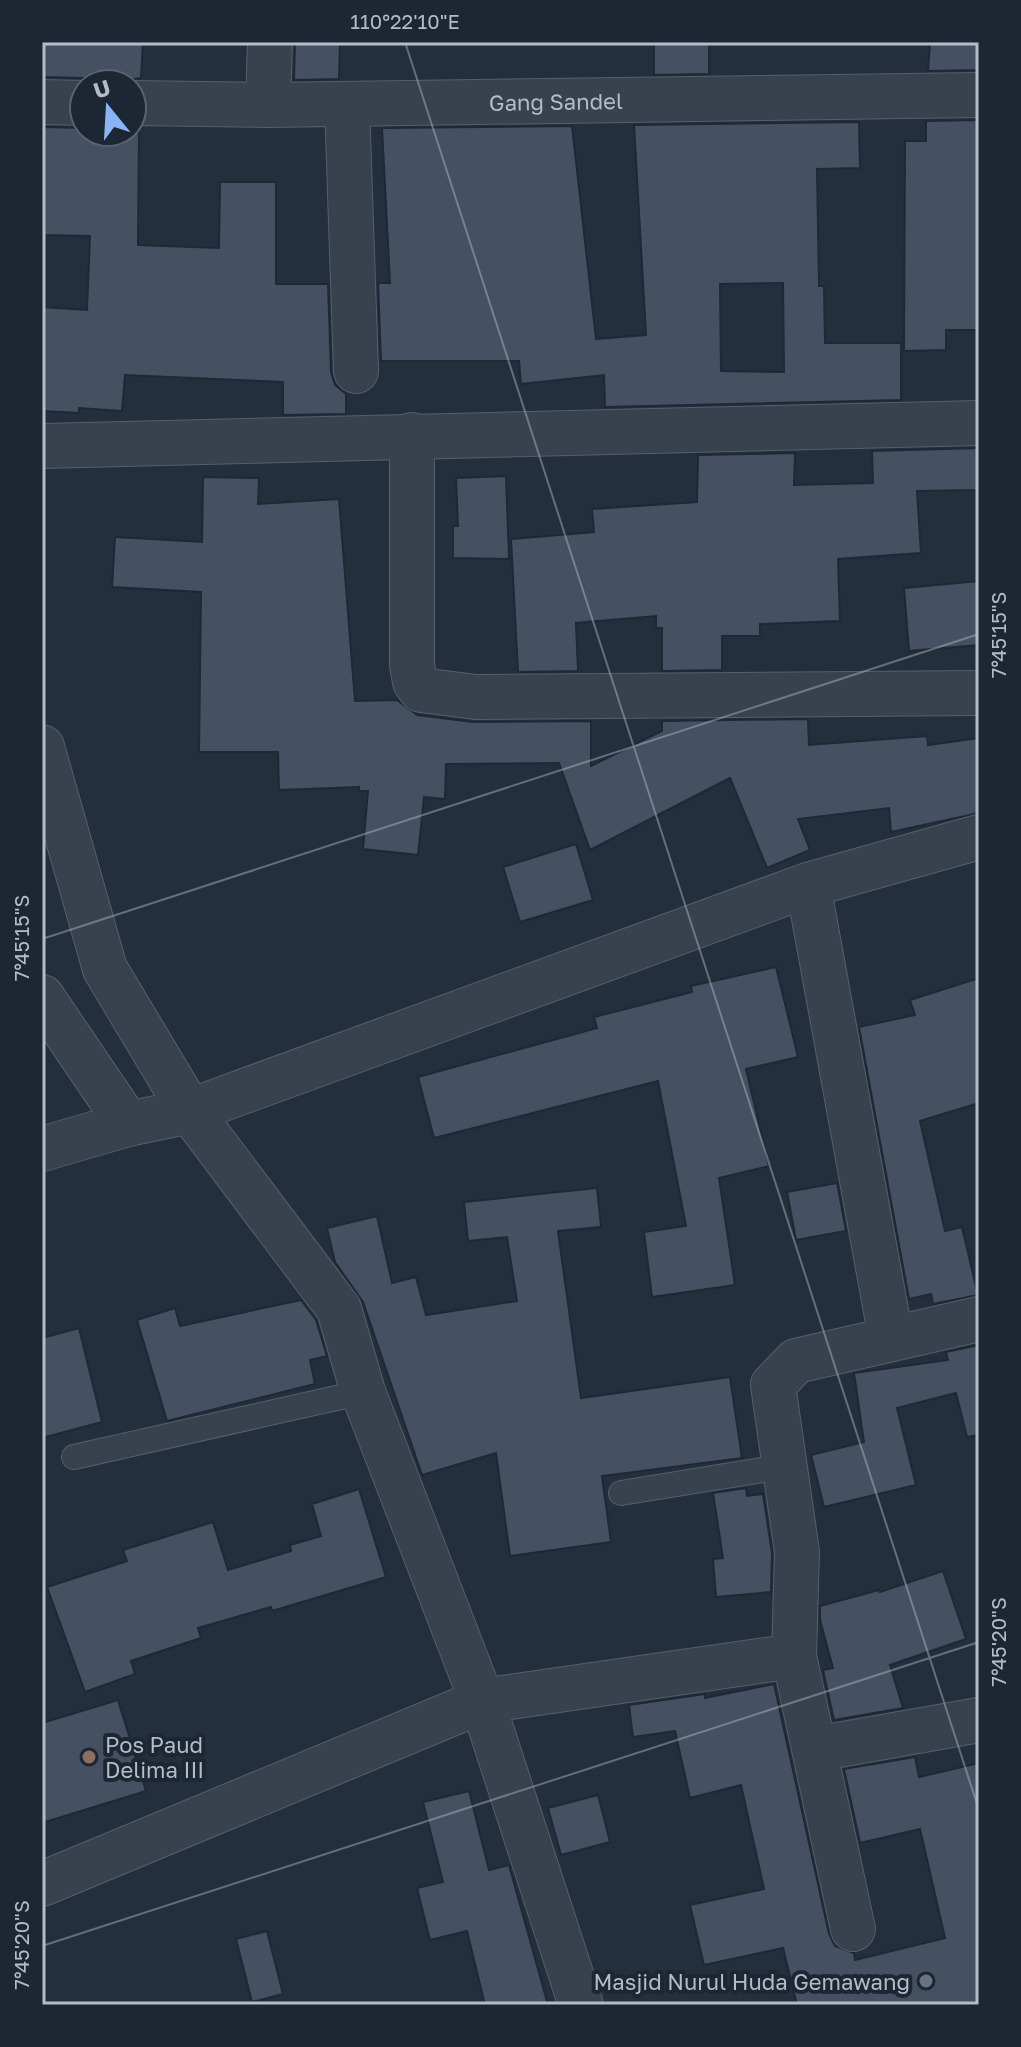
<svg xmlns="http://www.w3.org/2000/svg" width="1021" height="2047" viewBox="0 0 1021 2047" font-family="'Golos Text',sans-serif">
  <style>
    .building { fill: #455162; stroke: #1f2835; stroke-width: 2; fill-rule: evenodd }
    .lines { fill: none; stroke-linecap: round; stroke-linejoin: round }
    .lane-casing { stroke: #565f6c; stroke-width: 26 }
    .street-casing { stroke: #565f6c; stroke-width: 46 }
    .lane { stroke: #38414e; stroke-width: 24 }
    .street { stroke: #38414e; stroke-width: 44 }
    .ticks { fill: none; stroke: #b4bcc9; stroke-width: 2; stroke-opacity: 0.45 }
    .education-dot { fill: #8d6e63; stroke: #1d2633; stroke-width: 3 }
    .worship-dot { fill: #6b7280; stroke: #1d2633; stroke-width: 3 }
    .labels { text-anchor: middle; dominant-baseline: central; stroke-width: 8; stroke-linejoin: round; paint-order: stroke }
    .street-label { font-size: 22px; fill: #b4bcc9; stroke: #1d2633 }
    .poi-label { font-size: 22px; fill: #b4bcc9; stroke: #1d2633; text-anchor: start }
    .neatline { fill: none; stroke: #b4bcc9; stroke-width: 3 }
    .ticks-label { font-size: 20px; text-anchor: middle; fill: #b4bcc9 }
  </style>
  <rect width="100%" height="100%" fill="#242f3e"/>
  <path class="building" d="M42 42H143L141 78 99 84 85 78 42 77Z
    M295 42H340L339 79 294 80Z
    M654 42H709V74L654 75Z
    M930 42H979V70L928 71Z
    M979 120V330H946V350L904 351 905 141H926V121Z
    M859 122 860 168 817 169 819 286H824L825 343H901V400L605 407 604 375 521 384 519 361H381L378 283H390L382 128 572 126 596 339 646 335 634 125ZM783 283 784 372 721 371 720 284Z
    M42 127 84 128V132H132V128H139L138 245 219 248 220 182H276V284H328L331 372 335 385 346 394V414L283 415V382L125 375 122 411 79 408V413L42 411V307L87 310 90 236 42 235Z
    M979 448V490L917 491 921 553 838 559 840 621 760 624V636H722V670L662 671V628H656V616L576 623 578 671 518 672 511 539 594 532 592 509 697 502 698 455 795 453 794 485 873 483 872 451Z
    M506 476 509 559 453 558V526H458L456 478Z
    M203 477 259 478 258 504 339 499 355 701 397 700 417 715 473 722 591 721V766L662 731V721L808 719 809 745 927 736 928 745 979 738V813L891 832 889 808 798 819 810 850 767 868 730 778 590 850 559 763 446 764 445 799 424 797 418 855 363 849 368 791H359V787L279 790 278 752H199L201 592 112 587 115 537 202 542Z
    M979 581V645L909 651 904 588Z
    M576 844 593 900 520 922 503 867Z
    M776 967 798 1057 746 1069 769 1166 719 1178 735 1285 652 1297 644 1232 686 1226 658 1081 434 1138 418 1077 597 1028 594 1017 692 992 691 986Z
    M979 978V1103L920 1121 945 1231 962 1227 978 1295 933 1304 931 1294 909 1299 859 1027 915 1015 910 1000Z
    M837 1183 846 1231 796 1240 787 1192Z
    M597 1188 601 1227 558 1231 581 1398 730 1377 742 1458 602 1476 611 1542 510 1556 496 1453 422 1475 363 1302 335 1262 327 1228 377 1216 392 1283 416 1277 426 1315 517 1301 507 1237 468 1241 464 1202Z
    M301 1300 316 1320 327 1356 310 1360 315 1384 167 1421 137 1320 175 1308 180 1326Z
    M79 1328 102 1422 42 1438V1338Z
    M979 1345V1435L967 1437 956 1393 897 1408 916 1485 824 1507 811 1455 864 1442 854 1373 948 1360 946 1352Z
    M746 1488 747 1496 763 1494 772 1553 771 1592 716 1597 713 1559 723 1558 713 1493Z
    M359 1489 386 1577 272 1611 271 1607 198 1628 201 1638 131 1661 135 1674 85 1692 47 1587 127 1561 123 1550 213 1522 228 1570 291 1551 290 1545 321 1536 312 1504Z
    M943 1571 966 1639 890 1665 903 1708 834 1720 823 1670 833 1668 820 1620V1606L879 1590 880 1592Z
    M774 1684 829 1934 835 1946 854 1953 855 1960 945 1938 920 1829 860 1843 844 1769 915 1757 919 1777 979 1763V2005H797L783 1948 704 1965 690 1905 764 1889 741 1785 690 1798 675 1731 633 1737 629 1705 705 1694V1698Z
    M118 1700 146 1791 42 1823V1723Z
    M469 1791 489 1870 509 1865 548 2005H485L467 1931 430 1940 417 1888 443 1882 423 1802Z
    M598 1795 610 1842 561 1855 548 1808Z
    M267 1931 283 1994 252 2002 236 1939Z"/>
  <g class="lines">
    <g class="lane-casing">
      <path id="lane" d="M74 1457 363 1392
        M621 1493 787 1466"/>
    </g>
    <g class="street-casing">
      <g id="street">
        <path d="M42 102 84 103"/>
        <path id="s1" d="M132 103 268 105 979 95"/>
        <path d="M347 104 356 371"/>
        <path d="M268 105 270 42"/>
        <path d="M412 435V665L415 682 421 690 476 697 979 693"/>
        <path d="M42 446 979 423"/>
        <path d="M42 747 105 969 190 1111 339 1309 363 1392 482 1701 581 2005"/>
        <path d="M808 885 891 1338"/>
        <path d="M42 997 128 1124"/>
        <path d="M42 1149 128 1124 190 1111 808 885 979 837"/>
        <path d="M816 1749 979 1720"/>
        <path d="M42 1884 482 1701 794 1656"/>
        <path d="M853 1929 794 1656 797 1552 773 1385 796 1361 979 1319"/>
      </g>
    </g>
    <use href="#lane" class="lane"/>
    <use href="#street" class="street"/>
  </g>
  <path class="ticks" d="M405 42 979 1810M42 939 979 634M42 1946 979 1642"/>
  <circle class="education-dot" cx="89" cy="1757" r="8"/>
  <circle class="worship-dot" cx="926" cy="1981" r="8"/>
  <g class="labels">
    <g class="street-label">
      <text stroke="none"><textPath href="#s1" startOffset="424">Gang Sandel</textPath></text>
    </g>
    <g class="poi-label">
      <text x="105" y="1744">Pos Paud<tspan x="105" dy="25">Delima III</tspan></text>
      <text x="910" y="1981" text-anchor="end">Masjid Nurul Huda Gemawang</text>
    </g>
  </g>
  <rect width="1021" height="2047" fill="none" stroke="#1d2633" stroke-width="88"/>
  <g transform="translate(108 108) rotate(342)"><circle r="38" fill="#1d2633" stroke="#59626f" stroke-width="2"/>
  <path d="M0-6L14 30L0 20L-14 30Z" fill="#8ab4f8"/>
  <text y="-12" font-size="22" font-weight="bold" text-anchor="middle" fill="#b4bcc9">U</text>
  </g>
  <rect x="44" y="44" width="933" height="1959" class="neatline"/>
  <g class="ticks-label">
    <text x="405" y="29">110°22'10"E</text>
    <text transform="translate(999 635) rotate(-90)" y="7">7°45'15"S</text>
    <text transform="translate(22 938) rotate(-90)" y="7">7°45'15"S</text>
    <text transform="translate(999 1642) rotate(-90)" y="7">7°45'20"S</text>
    <text transform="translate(22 1945) rotate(-90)" y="7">7°45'20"S</text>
  </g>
</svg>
